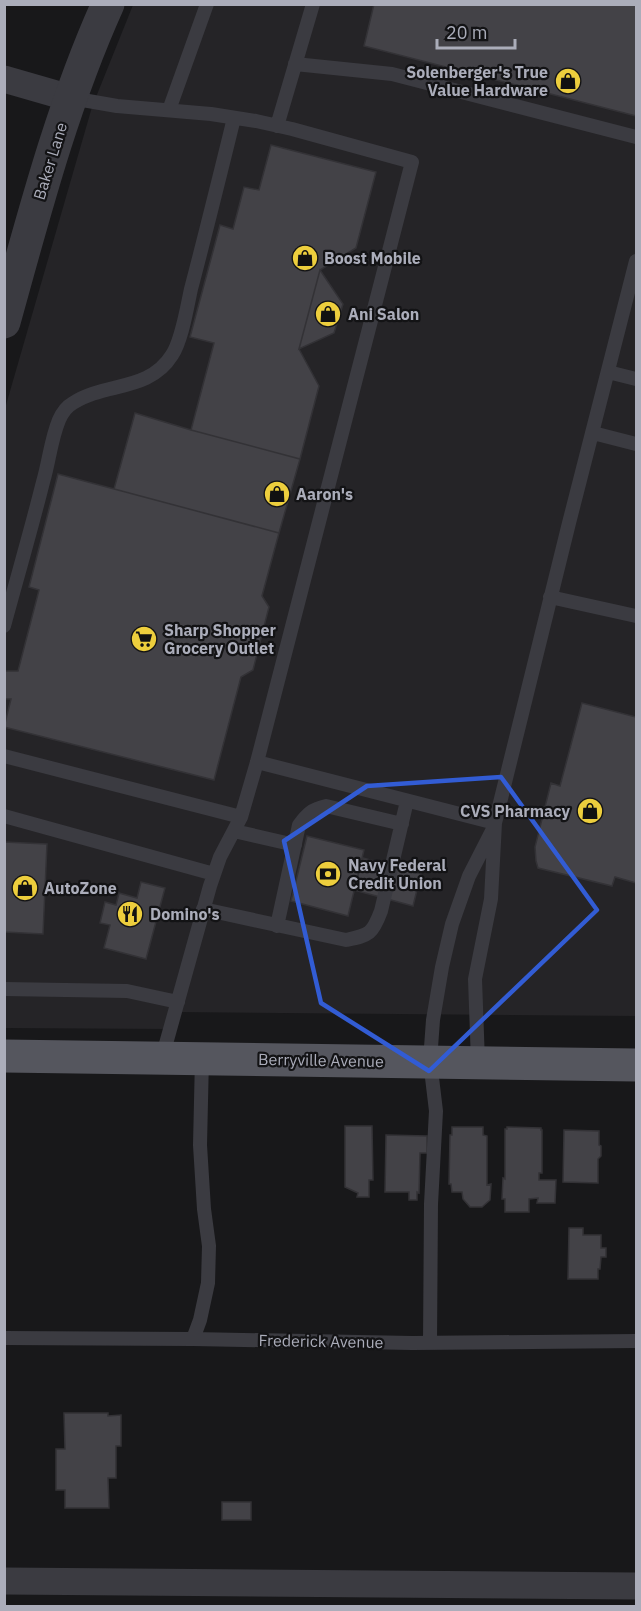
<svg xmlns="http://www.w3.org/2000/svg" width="641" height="1611" viewBox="0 0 641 1611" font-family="'IBM Plex Sans',sans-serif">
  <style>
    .built { fill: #252427 }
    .building { fill: #434247; stroke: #333236; stroke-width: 1.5 }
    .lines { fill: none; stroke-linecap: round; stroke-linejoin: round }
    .service { stroke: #3b3b41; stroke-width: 14 }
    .minor { stroke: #3b3b41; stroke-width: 27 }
    .tertiary { stroke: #3b3b41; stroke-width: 33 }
    .primary { stroke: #55565e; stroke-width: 33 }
    .marked { fill: none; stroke: #325cd4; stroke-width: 4.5; stroke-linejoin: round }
    .labels { text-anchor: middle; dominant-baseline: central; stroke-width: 4.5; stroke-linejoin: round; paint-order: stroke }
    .poi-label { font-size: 16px; font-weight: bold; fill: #abadba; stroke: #131315; text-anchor: start }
    .street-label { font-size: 16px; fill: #abadba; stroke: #131315 }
  </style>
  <rect width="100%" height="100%" fill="#18181a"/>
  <path class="built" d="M133 5H636V1016L175 1012 170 1029 5 1028 4 412 92 107Z"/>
  <path class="building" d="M374 4H636V116L364 46Z
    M271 145 376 172 356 248 320 270 299 349 319 386 300 459 191 430 214 343 190 337 220 225 233 229 244 187 259 190Z
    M320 270 343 304 334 333 299 349Z
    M135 413 191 430 300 459 279 533 114 489Z
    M58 474 279 533 262 596 269 607 253 670 241 677 214 780 4 727 11 699H4V671H18L39 590 29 587Z
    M582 703 636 717V883L615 877 612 886 538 868 536 861 535 847 551 783 560 786Z
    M307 836 364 850 348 916 291 901Z
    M4 842 47 844 43 934 4 932Z
    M363 858 421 874 413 906 354 890Z
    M141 882 165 888 146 959 104 948 110 925 100 923 105 902 116 905 119 893 137 898Z
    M345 1126H372L373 1180H369V1197H357L358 1193 345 1187Z
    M452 1127H483V1135L487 1136V1185L491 1184 490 1200 482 1207H470L463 1199 462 1192H452L451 1184H449L450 1135H452Z
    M507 1127 541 1128V1130H542V1173H539V1180H556L555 1203H537L538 1198 529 1199V1212H505V1199H502L503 1178 505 1179V1129H507Z
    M564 1130 599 1131V1145L601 1146V1156L598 1159V1183L563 1182Z
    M386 1135 427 1136V1153H420L419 1193 417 1192V1200H409V1192H385Z
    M569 1228H583V1235H601V1248H606V1257H601L600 1269H598V1279H568Z
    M64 1413H108V1416L121 1415V1446H116V1478H108L109 1508H65V1490H56V1449H65Z
    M222 1502H251V1520H222Z"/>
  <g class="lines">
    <path class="service" d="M295 64 392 74 636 137
      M71 98 117 106 211 114 256 121 292 129 412 162 257 762 241 817 220 857 210 886 162 1058
      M169 110 207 4
      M277 126 313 4
      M608 372 636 379
      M593 433 636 444
      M550 597 636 616
      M4 626C17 578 31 530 43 482 49 462 51 439 59 420 62 413 66 407 73 403 105 382 149 392 172 355 182 340 187 307 191 289 206 232 220 175 234 118
      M4 756 241 817
      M257 762 495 823
      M4 816 214 874
      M234 831 295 845
      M203 909 346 940C369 935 372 935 381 911L407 801
      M277 926 299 825C307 814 312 809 326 806L402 824
      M4 989 127 991 178 1002
      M478 1062 475 979 491 899 495 823 569 523 636 261
      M4 1338 193 1339 412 1343 636 1341
      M193 1339 200 1320 208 1283 209 1246 204 1209 200 1145 202 1058
      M430 1343 431 1204 436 1111 430 1061 433 1020 442 967 452 924 469 876 492 831"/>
    <path class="minor" d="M4 79 70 98
      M4 1581 636 1586"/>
    <path class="tertiary" d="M4 322C34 214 62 106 108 4"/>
    <path class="primary" d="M4 1056 636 1065"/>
  </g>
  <path class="marked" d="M501 777 597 910 429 1071 321 1003 284 841 367 786Z"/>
  <defs>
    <g id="shop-disc" transform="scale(1.35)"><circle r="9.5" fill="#edce3d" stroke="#131315"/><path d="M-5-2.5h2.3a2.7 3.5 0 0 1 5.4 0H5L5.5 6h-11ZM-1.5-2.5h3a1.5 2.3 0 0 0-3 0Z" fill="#111"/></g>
    <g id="supermarket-disc" transform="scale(1.35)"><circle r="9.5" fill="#edce3d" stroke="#131315"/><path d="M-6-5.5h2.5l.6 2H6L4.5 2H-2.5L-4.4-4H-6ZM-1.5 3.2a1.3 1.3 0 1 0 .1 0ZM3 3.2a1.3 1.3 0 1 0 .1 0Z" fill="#111"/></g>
    <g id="bank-disc" transform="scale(1.35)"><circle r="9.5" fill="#edce3d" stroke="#131315"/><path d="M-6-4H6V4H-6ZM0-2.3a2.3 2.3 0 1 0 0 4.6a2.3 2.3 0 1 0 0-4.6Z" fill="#111"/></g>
    <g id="restaurant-disc" transform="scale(1.35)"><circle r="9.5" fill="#edce3d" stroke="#131315"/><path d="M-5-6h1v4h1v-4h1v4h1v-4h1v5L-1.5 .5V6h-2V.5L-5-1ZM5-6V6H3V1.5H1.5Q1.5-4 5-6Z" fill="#111"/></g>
  </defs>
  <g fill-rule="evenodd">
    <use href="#shop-disc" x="568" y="81"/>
    <use href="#shop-disc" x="305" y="258"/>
    <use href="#shop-disc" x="328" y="314"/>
    <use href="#shop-disc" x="277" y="494"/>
    <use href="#supermarket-disc" x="144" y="639"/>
    <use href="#shop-disc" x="590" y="811"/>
    <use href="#bank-disc" x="328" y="874"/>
    <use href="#shop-disc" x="25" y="888"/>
    <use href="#restaurant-disc" x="130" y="914"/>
  </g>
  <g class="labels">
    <g class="poi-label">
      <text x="548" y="72" text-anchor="end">Solenberger's True<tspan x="548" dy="18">Value Hardware</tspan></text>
      <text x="324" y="258">Boost Mobile</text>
      <text x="348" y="314">Ani Salon</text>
      <text x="296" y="494">Aaron's</text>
      <text x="164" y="630">Sharp Shopper<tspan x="164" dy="18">Grocery Outlet</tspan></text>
      <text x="570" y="811" text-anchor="end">CVS Pharmacy</text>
      <text x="348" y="865">Navy Federal<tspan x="348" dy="18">Credit Union</tspan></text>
      <text x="44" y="888">AutoZone</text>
      <text x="150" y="914">Domino's</text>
    </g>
    <g class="street-label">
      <text transform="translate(50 161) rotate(-73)">Baker Lane</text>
      <text transform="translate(321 1060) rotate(1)">Berryville Avenue</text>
      <text transform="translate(321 1341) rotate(1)">Frederick Avenue</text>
    </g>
  </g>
  <rect width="641" height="1611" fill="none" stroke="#abadba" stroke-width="12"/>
  <path d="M437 39v9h78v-9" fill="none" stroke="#abadba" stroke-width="3"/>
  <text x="446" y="39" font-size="18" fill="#abadba" stroke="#131315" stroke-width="4.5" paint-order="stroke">20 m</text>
</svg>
